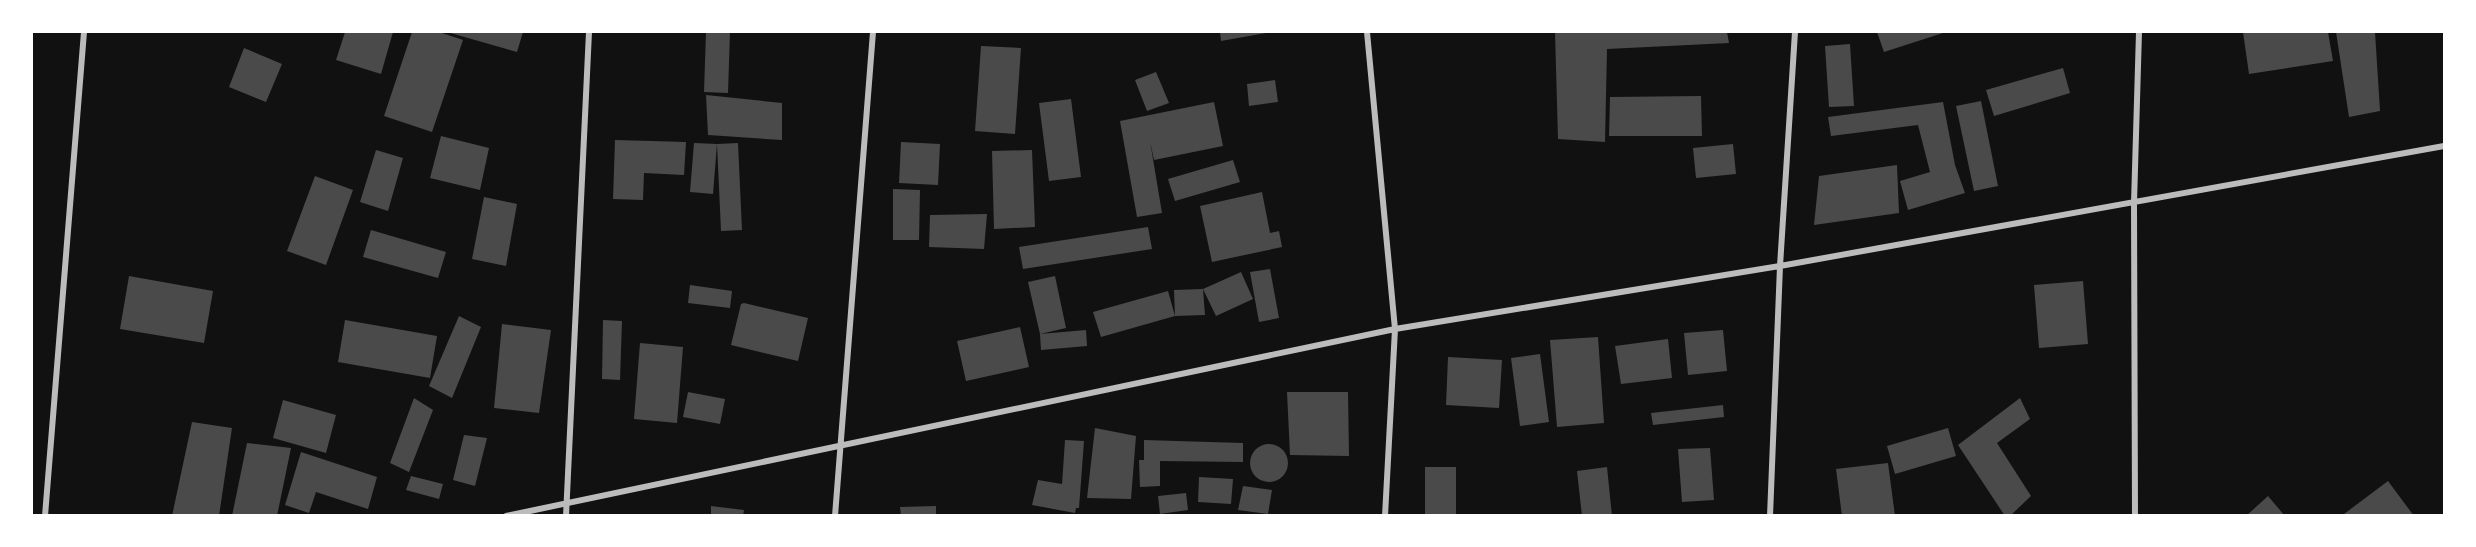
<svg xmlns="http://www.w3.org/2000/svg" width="2476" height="547" viewBox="0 0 2476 547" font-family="Ubuntu,sans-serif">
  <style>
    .building { fill: #4a4a4a }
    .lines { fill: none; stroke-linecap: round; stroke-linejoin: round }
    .minor { stroke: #bcbcbc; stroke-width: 6 }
  </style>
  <rect width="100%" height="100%" fill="#111"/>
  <path class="building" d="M345 32H393L381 74 336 60Z
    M412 32H439L463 40 432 132 384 116Z
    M447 32H523L517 52Z
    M706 32H730L728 93 704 92Z
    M1220 32H1266V33L1221 41Z
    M1555 32H1727L1729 43 1607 49 1605 142 1558 139Z
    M1877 32H1946L1884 52Z
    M2243 32H2328L2333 61 2249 74Z
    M2336 32H2375L2380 111 2349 117Z
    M1850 44 1854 106 1829 107 1825 46Z
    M981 46 1021 48 1015 134 975 131Z
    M244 48 282 64 266 102 229 87Z
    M2063 68 2070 93 1994 116 1986 90Z
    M1156 72 1169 103 1147 111 1135 80Z
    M1275 80 1278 102 1249 106 1247 84Z
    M706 95 782 103V140L708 135Z
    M1701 96 1702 136H1609L1610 97Z
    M1071 99 1081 177 1049 181 1039 103Z
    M1981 101 1998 186 1974 191 1956 106Z
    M1214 102 1223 146 1154 160 1150 141 1162 213 1137 217 1120 121Z
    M1943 102 1955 165 1965 193 1908 210 1900 181 1930 172 1918 125 1831 136 1828 117Z
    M441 136 489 148 480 190 430 178Z
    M615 140 686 142 684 175 644 173 643 200 613 199Z
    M901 142 940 144 938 185 899 183Z
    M694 143 717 144 713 194 690 192Z
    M738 143 742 230 721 231 717 144Z
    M1733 144 1736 174 1696 178 1693 148Z
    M376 150 403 158 388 211 360 202Z
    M1032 150 1035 227 994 229 992 151Z
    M1233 160 1240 182 1175 201 1168 179Z
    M1897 165 1899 213 1814 225 1819 176Z
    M315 176 353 190 326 265 287 251Z
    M893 189 920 190 919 240H893Z
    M1262 192 1270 233 1279 231 1282 247 1212 262 1200 206Z
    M484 197 517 204 506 266 472 259Z
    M987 214 984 249 929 247 930 215Z
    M1148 227 1152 249 1023 269 1019 247Z
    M371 230 446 252 438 278 363 257Z
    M1270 269 1279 318 1259 322 1250 272Z
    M1241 272 1253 299 1216 316 1203 289 1205 315 1175 316 1174 290 1203 289Z
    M129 276 213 291 204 343 120 329Z
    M1055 276 1066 328 1040 334 1028 282Z
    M2083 281 2088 344 2039 348 2034 285Z
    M690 285 732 291 730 308 688 303Z
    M1168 291 1175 316 1101 337 1093 312Z
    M744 303 808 318 798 361 731 345 741 304Z
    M459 316 481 327 452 398 429 386Z
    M345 320 437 336 430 378 338 362Z
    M603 320 622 321 620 380 602 379Z
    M502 324 551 330 539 413 494 408Z
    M1020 327 1029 367 966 381 957 341Z
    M1086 330 1087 346 1041 350 1040 334Z
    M1723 330 1727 371 1688 375 1684 333Z
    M1598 337 1604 423 1557 427 1550 340Z
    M1668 339 1672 378 1621 384 1615 346Z
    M640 343 683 347 677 423 634 419Z
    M1540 354 1549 422 1520 426 1511 358Z
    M1448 357 1502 360 1499 408 1446 405Z
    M688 392 725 399 720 424 683 417Z
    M1287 392H1348L1349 456 1290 455Z
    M414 398 433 410 409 472 390 463Z
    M2020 398 2030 419 1997 443 2031 496 2010 516H2005L1958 445Z
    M283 400 336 415 326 453 273 438Z
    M1723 405 1724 417 1653 425 1651 413Z
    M192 422 232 428 219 516H172Z
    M1095 428 1136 436 1131 499 1087 498Z
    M1948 428 1956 456 1895 474 1887 446Z
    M464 435 487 438 475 486 453 480Z
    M1065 440 1084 441 1079 508H1076L1075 513 1032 505 1038 480 1062 484Z
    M1144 440 1243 443V462L1160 461V486L1140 487 1139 460H1144Z
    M247 443 291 448 277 516H232Z
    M1250 463a19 19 0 1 1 38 0a19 19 0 1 1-38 0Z
    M1710 448 1714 500 1682 502 1678 449Z
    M301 452 377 477 368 509 316 492 309 513 285 505Z
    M1888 463 1895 516H1842L1836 469Z
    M1425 467H1456V516H1425Z
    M1607 467 1612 516H1582L1577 471Z
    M411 476 443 484 439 499 406 490Z
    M1199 477 1233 479 1231 504 1198 502Z
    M2388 481 2414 516H2346L2344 514Z
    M1243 486 1272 490 1268 514 1238 510Z
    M1186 493 1188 510 1160 514 1158 496Z
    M2268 496 2285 516H2246Z
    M711 506 744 510 743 516H711Z
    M936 506V516H901L900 507Z"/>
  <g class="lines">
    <path class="minor" d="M1367 32 1395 329 1385 516
      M45 516 84 32
      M506 516 1395 329 1780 266 2444 146
      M566 516 589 32
      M835 516 873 32
      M1770 516 1780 266 1795 32
      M2135 516 2134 203 2139 32"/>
  </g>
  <rect width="2476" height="547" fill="none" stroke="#ffffff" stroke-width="66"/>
</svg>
